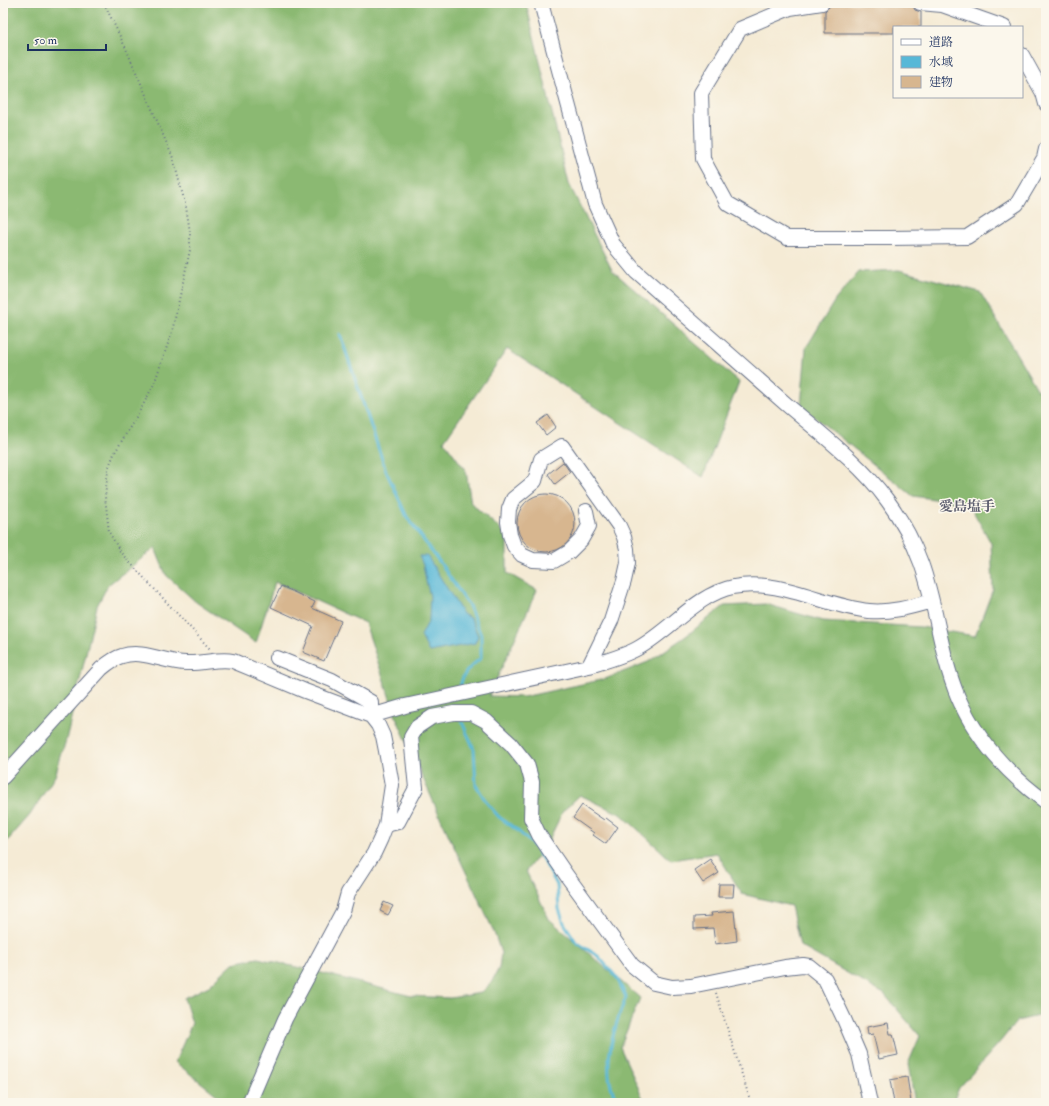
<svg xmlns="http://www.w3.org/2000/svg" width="1049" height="1106" viewBox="0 0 1049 1106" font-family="'IM FELL Double Pica','Noto Serif JP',serif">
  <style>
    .forest { fill: #8bb972; stroke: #537468 }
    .water { fill: #58b8d7; stroke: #3a749a }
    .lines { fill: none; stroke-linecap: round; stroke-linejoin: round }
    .stream { stroke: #58b8d7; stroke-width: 3 }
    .building { fill: #d7b68f }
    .minor-casing { stroke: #677188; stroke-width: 16 }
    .path { stroke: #677188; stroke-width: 2; stroke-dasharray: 1 3; stroke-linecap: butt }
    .minor { stroke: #fff; stroke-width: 14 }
    .labels { text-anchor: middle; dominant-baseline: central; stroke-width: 3; stroke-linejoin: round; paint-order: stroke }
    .quarter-label { font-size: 14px; font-weight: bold; fill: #5d5e6f; stroke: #fbf7ec }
  </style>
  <rect width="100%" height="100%" fill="#fbf7ec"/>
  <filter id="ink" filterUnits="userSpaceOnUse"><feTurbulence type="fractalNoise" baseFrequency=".025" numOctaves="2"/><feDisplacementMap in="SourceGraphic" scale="8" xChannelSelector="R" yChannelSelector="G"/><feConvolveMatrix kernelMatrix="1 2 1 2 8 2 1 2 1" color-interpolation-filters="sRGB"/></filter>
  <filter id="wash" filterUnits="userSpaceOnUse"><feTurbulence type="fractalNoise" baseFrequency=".012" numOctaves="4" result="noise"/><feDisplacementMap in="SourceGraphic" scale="16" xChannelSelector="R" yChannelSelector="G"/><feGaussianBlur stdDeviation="0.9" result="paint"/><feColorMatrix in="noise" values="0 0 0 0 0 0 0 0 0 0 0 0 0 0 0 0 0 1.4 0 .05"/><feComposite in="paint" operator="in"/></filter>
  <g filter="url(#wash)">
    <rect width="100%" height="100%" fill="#f5ebd5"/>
    <path class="forest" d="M3 3H526L569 184 612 270 739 382 703 477 507 349 444 441 466 471 471 503 507 535V573L537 590 489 696 523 697 605 679 648 662 686 636 724 606 766 604 823 621 921 627 975 636 993 589 991 543 969 504 913 496 801 406 806 348 835 300 859 272 899 270 980 292 1046 404V1012L1038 1016 1017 1021 1000 1042 959 1088 952 1103H915L908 1064 920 1036 884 994 800 946 791 906 742 894 717 853 671 860 622 815 580 795 563 811 548 842 526 871 549 919 640 998 620 1047 645 1103H227L175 1062 192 1023 184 998 209 986 233 963 258 958 318 972 411 996 450 998 481 993 491 983 499 968 501 953 494 932 441 819 396 717 365 623 275 582 256 643 196 602 166 575 155 548 108 585 97 606 66 740 55 776 30 815 3 846Z"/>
    <path class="water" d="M419 556H427L463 614 471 619 478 636 475 643 429 652 421 636 429 620 430 596 426 581 423 565Z"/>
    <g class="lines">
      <path class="stream" d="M340 334 386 471 407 517 441 564 469 606 481 635V658C469 668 461 674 460 690
        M462 722 474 749 476 785 487 803 499 817 517 830 533 845 545 863 557 885 559 909 564 923 576 942 598 956 617 978 626 997C616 1022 602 1062 612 1089 613 1094 617 1098 619 1103"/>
    </g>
    <g id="blocks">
      <path class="building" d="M830 3 912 4 915 10 921 12V27H894V33H825V11L830 6Z
        M548 415 556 427 546 435 537 423Z
        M563 462 570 472 555 484 548 474Z
        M517 523a29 29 0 1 1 58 0a29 29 0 1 1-58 0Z
        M281 586 315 602 312 608 341 621 324 661 303 652 313 626 271 607Z
        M582 805 604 820 606 818 618 827 606 844 593 835 594 833 573 818Z
        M710 859 719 873 703 883 694 870Z
        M719 884H734L733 897H718Z
        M384 902 393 906 388 915 380 911Z
        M734 911 737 941 715 944 713 928 694 929V917L712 916 711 913Z
        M888 1023 890 1034H893L898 1055 879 1059 873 1034 868 1035 867 1027Z
        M907 1077 911 1102 894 1103 890 1080Z"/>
    </g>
  </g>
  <g filter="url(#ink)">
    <use href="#blocks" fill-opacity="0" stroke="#677188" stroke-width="1"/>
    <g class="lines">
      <g class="minor-casing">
        <path id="minor" d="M541 3 595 204 613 244 636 272C686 316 736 360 786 404 820 433 861 464 887 500 901 519 913 541 921 563 937 607 940 654 958 697 976 739 1009 775 1046 802
          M822 3 790 8 740 29 701 93 703 159 727 203 787 238H889L967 237 1017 204 1044 158 1046 149
          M920 3 942 5 1004 27
          M1022 55 1043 93 1046 104
          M586 511 589 526 581 540 569 552 554 561 533 560 522 555 514 546 510 535 508 522 509 509 513 499 535 481 541 459 562 446 619 526 624 537 627 549 628 563 624 581 611 621 589 666
          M277 658 332 680 371 702V716
          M371 716 405 706 589 666C606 661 625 656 640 647 671 629 698 594 733 587 780 578 823 606 869 611 891 613 911 607 932 601
          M3 777 101 669C107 664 114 658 122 656 143 649 165 663 186 663 202 664 218 658 233 661L305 691 371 716 378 725 383 736 386 751 392 785 386 825 381 838 374 853 348 893 343 911 285 1019 249 1103
          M386 825 398 822 416 788 411 737 417 727 432 717 454 713H471L486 721 511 744 527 764 532 782 531 818 539 835 567 876 632 965 654 983 672 987 691 986 785 967 803 965 809 966 825 979 844 1019 859 1054 870 1103"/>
      </g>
      <path class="path" d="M104 3 127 51 173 158 186 207 190 232V250L172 332 154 384 142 407 114 454 108 469 105 497 109 532 121 553 210 649
        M716 993 751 1103"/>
      <use href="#minor" class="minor"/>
    </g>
  </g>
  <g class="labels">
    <g class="quarter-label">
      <text x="967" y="506">愛島塩手</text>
    </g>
  </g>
  <rect width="1049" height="1106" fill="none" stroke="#fbf7ec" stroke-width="16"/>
  <rect x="893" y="26" width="130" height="72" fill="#fbf7ec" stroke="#a1a7b3"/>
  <rect x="901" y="39" width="20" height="6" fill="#ffffff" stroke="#a1a7b3"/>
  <text x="929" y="46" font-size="12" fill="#1b2f5e">道路</text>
  <rect x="901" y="56" width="20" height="12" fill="#58b8d7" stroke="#a1a7b3"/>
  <text x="929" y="66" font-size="12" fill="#1b2f5e">水域</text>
  <rect x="901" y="76" width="20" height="12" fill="#d7b68f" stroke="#a1a7b3"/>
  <text x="929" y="86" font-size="12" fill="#1b2f5e">建物</text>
  <path d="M28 44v6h78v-6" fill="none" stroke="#1b2f5e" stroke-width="2"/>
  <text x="34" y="44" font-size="12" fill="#1b2f5e" stroke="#fbf7ec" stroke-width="3" paint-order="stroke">50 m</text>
</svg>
